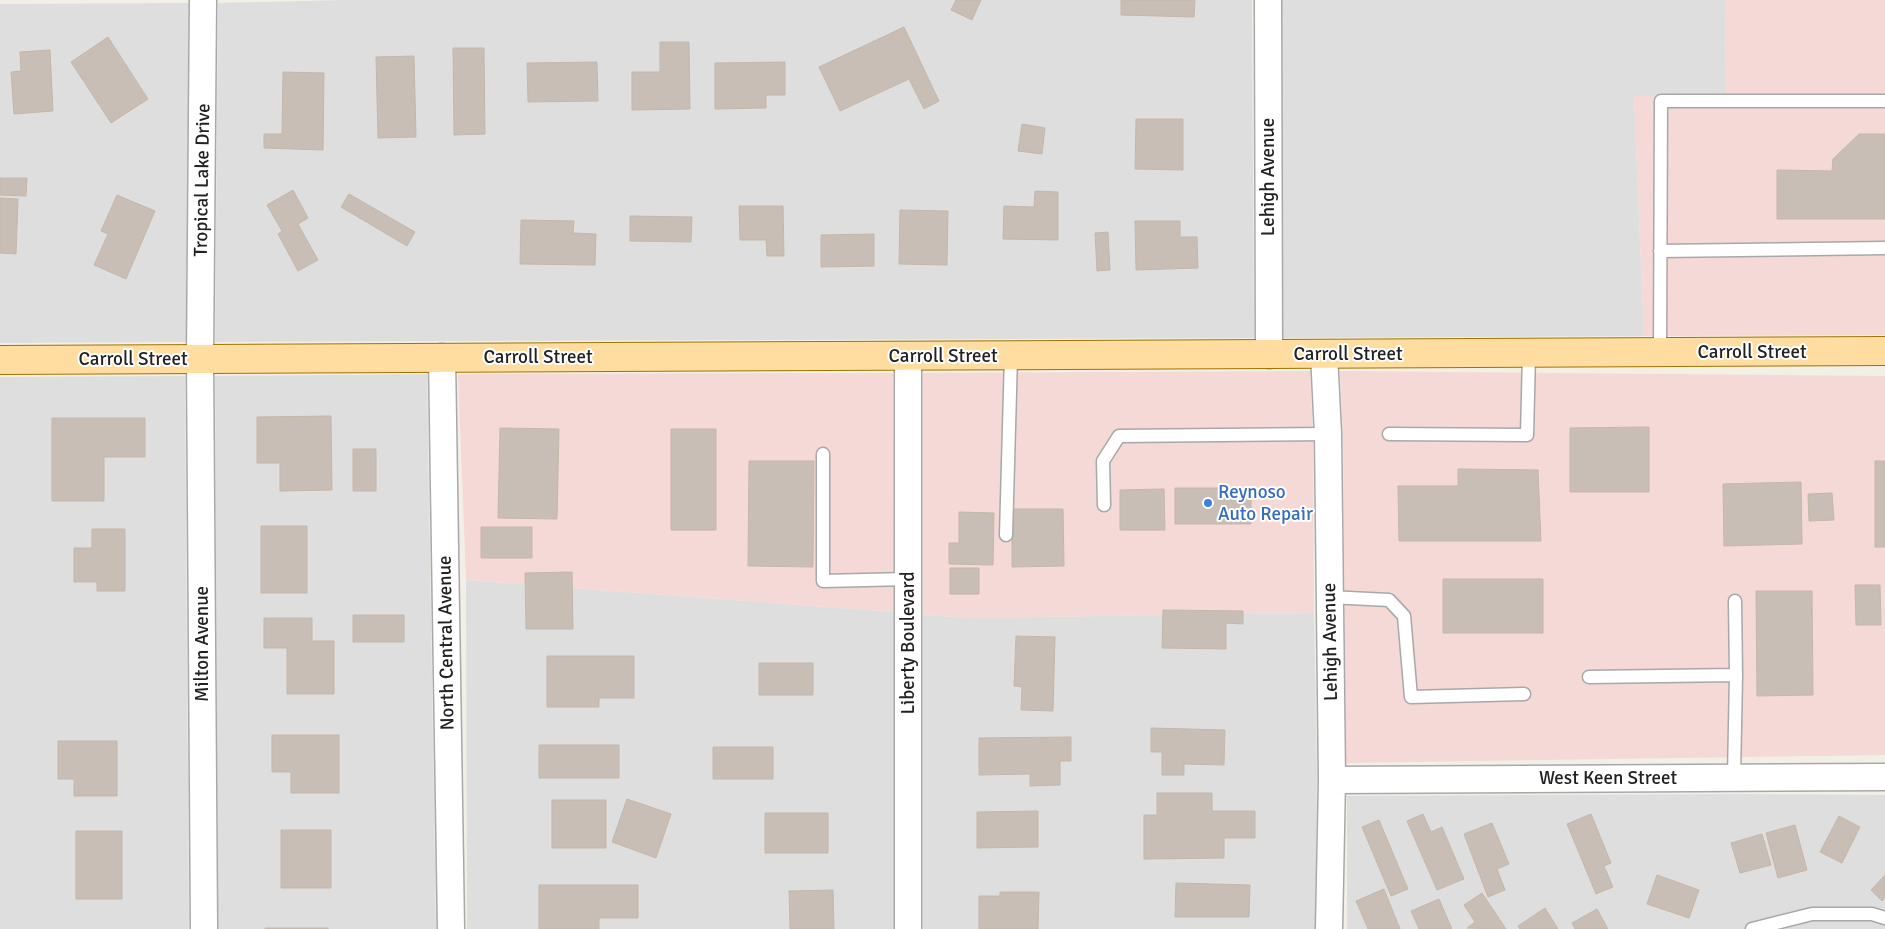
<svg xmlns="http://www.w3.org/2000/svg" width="1885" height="929" viewBox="0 0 1885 929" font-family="Signika,sans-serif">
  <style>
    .residential { fill: #dfdede }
    .commercial { fill: #f4d9d6 }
    .building { fill: #c8beb6; stroke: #c5b7a8 }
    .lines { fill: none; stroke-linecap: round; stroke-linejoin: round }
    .lane-casing { stroke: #a8a8a8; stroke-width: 15 }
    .street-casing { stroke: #a8a8a8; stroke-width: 29 }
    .primary-casing { stroke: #9e7400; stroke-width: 30 }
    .lane { stroke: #fff; stroke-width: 12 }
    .street { stroke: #fff; stroke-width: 26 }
    .primary { stroke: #ffdc9f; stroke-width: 28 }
    .shop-dot { fill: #3f7fe0; stroke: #fff; stroke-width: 2 }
    .labels { text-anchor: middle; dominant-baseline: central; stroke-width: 4; stroke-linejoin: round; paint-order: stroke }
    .street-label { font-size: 19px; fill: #212121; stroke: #fff }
    .shop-label { font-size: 19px; fill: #366cbe; stroke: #fff; text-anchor: start }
  </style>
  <rect width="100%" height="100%" fill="#f2efe7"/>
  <path class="residential" d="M344 0H1252L1254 338 215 342 218 3Z
    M1282 0H1725L1726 96H1634L1644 336 1283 338Z
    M189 3 186 342 0 343V4Z
    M427 374 436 929H218L215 376Z
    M185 376 189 929H0V377Z
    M466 580 894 612V929H467Z
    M1314 613 1317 780 1315 929H923V615L969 618Z
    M1734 794 1885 795V929H1347V796Z"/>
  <path class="commercial" d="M1725 0H1885V335L1644 336 1634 96H1726Z
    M1310 371 1313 435 1314 613 969 618 923 615V373Z
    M1340 371 1885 376V755L1346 763 1343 434Z
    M893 373 894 612 466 580 458 374Z"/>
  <path class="building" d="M956 0H981L972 20 951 10Z
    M1121 0H1195L1194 17 1121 15Z
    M904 27 939 101 924 109 909 79 840 111 819 67Z
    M108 37 148 99 111 123 71 62Z
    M660 42H689L690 109 632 110V72H660Z
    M453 48H484L485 134 454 135Z
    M50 50 53 111 14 114 11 72 21 71 20 52Z
    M414 56 416 137 378 138 376 57Z
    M597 62 598 101 528 102 527 63Z
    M785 62V95H766V108L715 109V63Z
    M283 72 324 73 323 150 264 148V134H282Z
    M1136 119H1183V170L1135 169Z
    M1022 124 1045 128 1042 154 1018 151Z
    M1859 134H1885V219H1777V170L1832 171 1833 159Z
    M0 178H27L26 196 0 195Z
    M293 190 308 218 298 224 318 260 298 271 278 234 282 231 267 205Z
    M1035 191 1058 192V240L1003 239 1004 206 1034 207Z
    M349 194 415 232 407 246 341 207Z
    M117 195 155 211 126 279 94 265 108 234 101 231Z
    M0 198 18 199 16 254 0 253Z
    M739 206H783L784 256H767L766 240H740Z
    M900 210 948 211 947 265 899 264Z
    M630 216 692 217 691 242 630 241Z
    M521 220 574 221 573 233 596 234 595 265 520 264Z
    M1135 221H1180V237H1197L1198 268 1136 270Z
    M1108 232 1110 270 1097 271 1095 233Z
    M874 234V266L821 267V235Z
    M331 416 332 490 280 491V463H257V417Z
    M52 418H145V457H104V501H52Z
    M1649 427V492H1570V428Z
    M500 428 559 429 557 519 498 518Z
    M671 429H716V530H671Z
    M353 449H376V491H353Z
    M749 461H814L813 567 748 566Z
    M1875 461H1885V547H1875Z
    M1458 469 1538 470 1541 541H1399L1398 486H1458Z
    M1801 482 1802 544 1724 546 1723 484Z
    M1175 488H1251V524H1175Z
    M1164 489 1165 530H1120V490Z
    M1832 493 1834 520 1809 521 1808 494Z
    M1012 509H1063L1064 566 1012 567Z
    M959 512 994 513 993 565 949 564V543H959Z
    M261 526H307V593H261Z
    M481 527H532V558H481Z
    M92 529H125V591H97V582H74V548H92Z
    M950 568H979V594H950Z
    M572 572 573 629H526L525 573Z
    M1443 579H1543V633H1443Z
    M1855 585H1880L1881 625H1856Z
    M1756 591H1812L1813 695 1757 696Z
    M1163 610 1243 611V624L1226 623V649L1162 648Z
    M353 615H404V642H353Z
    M264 618H312V641H334V694H287V648H264Z
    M1016 636 1055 637 1053 711 1021 710 1022 687 1014 686Z
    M547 656H634V698H599V707H547Z
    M759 663H813V695H759Z
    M1151 728 1225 730 1224 765 1184 764V775H1162V752H1151Z
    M272 735H339V793H291V772H272Z
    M1071 737V761H1060V785L1030 786V774L979 775V738Z
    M58 741H117V796H74V779H58Z
    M539 745H619V778H539Z
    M713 747H773V779H713Z
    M1157 793H1212V811H1255V838H1224V858L1144 859V815H1157Z
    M627 799 671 814 656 858 612 842Z
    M552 800H606V848H552Z
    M1038 811V847L977 848V812Z
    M765 813H828V853H765Z
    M1423 814 1431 832 1442 827 1464 879 1437 890 1407 821Z
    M1591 814 1611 863 1604 866 1613 887 1596 894 1567 824Z
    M1839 816 1860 827 1842 863 1820 852Z
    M1379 820 1408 889 1391 896 1362 827Z
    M1492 823 1509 864 1497 869 1505 890 1488 897 1464 834Z
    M1795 825 1807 870 1778 878 1766 833Z
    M281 830H331V888H281Z
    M76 831H122V899H76Z
    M1762 834 1771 865 1740 873 1731 843Z
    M1657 875 1699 890 1689 918 1647 904Z
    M1885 875V898L1882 901 1871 890Z
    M1176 883 1250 885 1249 917H1175Z
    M539 885H638V918H599V929H539Z
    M1384 889 1400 929H1368L1356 901Z
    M833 890 834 929H790L789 891Z
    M1000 892H1039L1038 929H979V896H1000Z
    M1482 893 1506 929 1467 928 1475 922 1464 905Z
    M1439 899 1452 929H1419L1411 911Z
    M1545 908 1558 929H1520L1518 926Z
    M1597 909 1608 929H1575L1572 923Z
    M265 928H328V929H265Z"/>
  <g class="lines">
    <g class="lane-casing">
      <path id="lane" d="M1660 251 1885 248
        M1660 352 1661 101H1885
        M1389 434 1527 435 1529 354
        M823 454V581L908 579
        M1104 505 1103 461 1119 436 1328 434
        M1006 535 1011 356
        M1329 597 1389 600 1404 616 1411 697 1524 694
        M1735 601 1736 675
        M1589 677 1736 675 1734 777
        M1752 929 1812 914H1872L1885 918"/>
    </g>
    <g class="street-casing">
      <path id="street" d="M203 0 200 359 204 929
        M1268 0 1269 355
        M1324 354 1328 434 1332 780 1329 929
        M908 356V929
        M442 357 451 929
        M1332 780 1885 777"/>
    </g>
    <g class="primary-casing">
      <path id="primary" d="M0 360 1885 351"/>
    </g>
    <use href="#lane" class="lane"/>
    <use href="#street" class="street"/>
    <use href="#primary" class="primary"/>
  </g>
  <circle class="shop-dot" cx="1208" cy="503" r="5"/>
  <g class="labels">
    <g class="street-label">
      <text transform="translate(1268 177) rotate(-90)">Lehigh Avenue</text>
      <text transform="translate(202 180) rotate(-89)">Tropical Lake Drive</text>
      <text x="1752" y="352">Carroll Street</text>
      <text x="1348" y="354">Carroll Street</text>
      <text x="943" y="356">Carroll Street</text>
      <text x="538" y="357">Carroll Street</text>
      <text x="133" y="359">Carroll Street</text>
      <text transform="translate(1330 642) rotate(-91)">Lehigh Avenue</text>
      <text transform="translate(446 643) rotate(-91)">North Central Avenue</text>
      <text transform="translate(908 643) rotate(-90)">Liberty Boulevard</text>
      <text transform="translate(202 644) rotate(-90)">Milton Avenue</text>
      <text x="1608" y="778">West Keen Street</text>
    </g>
    <g class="shop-label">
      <text x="1218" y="492">Reynoso<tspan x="1218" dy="22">Auto Repair</tspan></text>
    </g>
  </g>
</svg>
